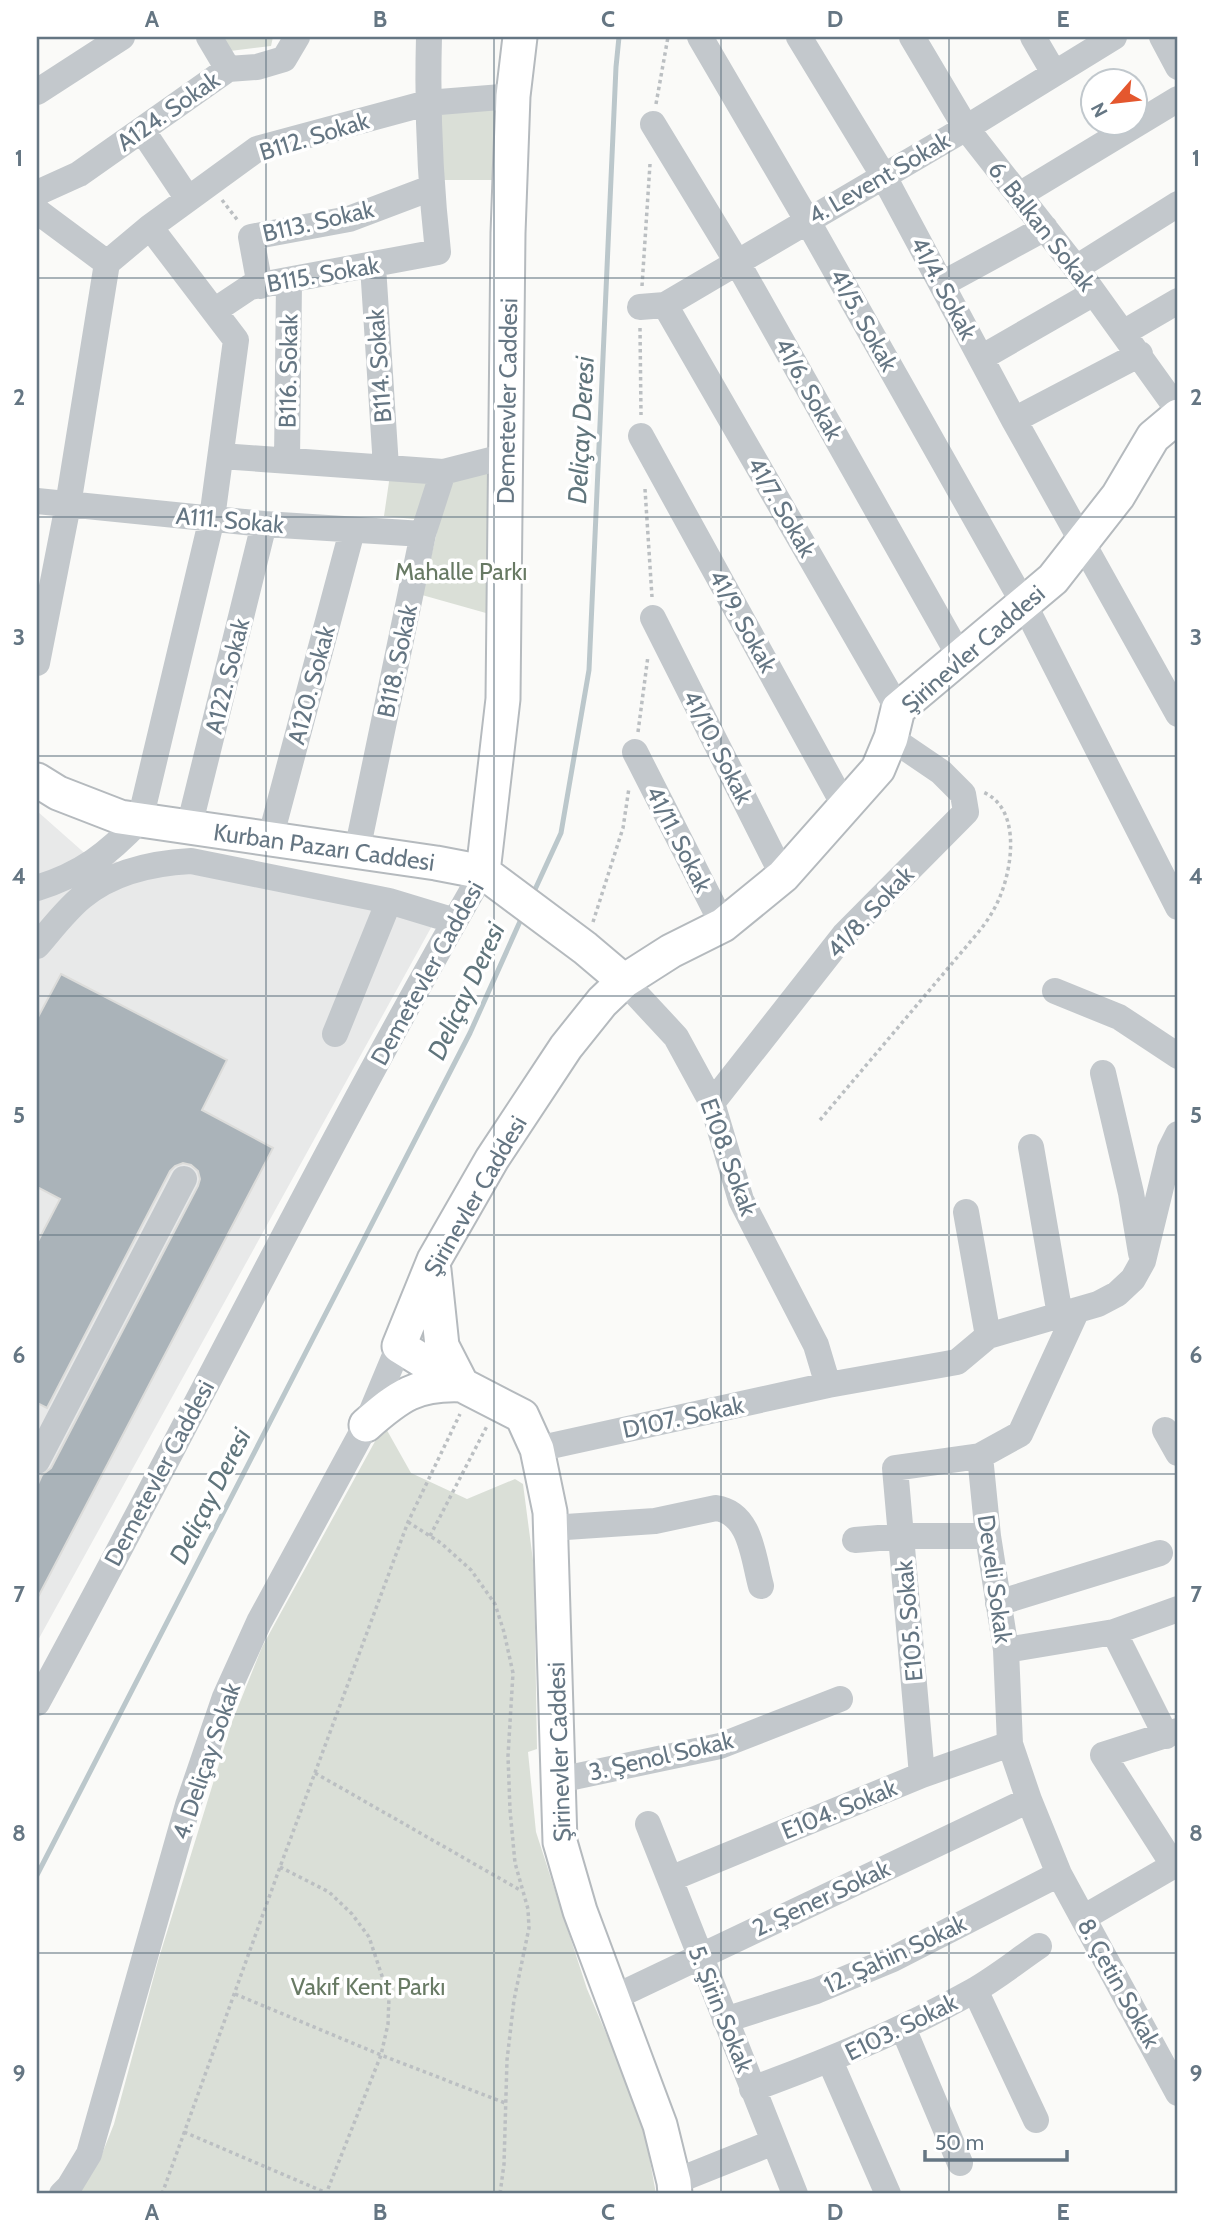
<svg xmlns="http://www.w3.org/2000/svg" width="1215" height="2231" viewBox="0 0 1215 2231" font-family="Cabin,sans-serif">
  <style>
    .built { fill: #e8e9e9 }
    .green { fill: #dadfd7 }
    .lines { fill: none; stroke-linecap: round; stroke-linejoin: round }
    .stream { stroke: #bbc7cb; stroke-width: 5 }
    .building { fill: #aab3b9; stroke: #dcdcda; stroke-width: 2 }
    .major-casing { stroke: #b5babe; stroke-width: 37 }
    .path { stroke: #bbbfc2; stroke-width: 3.5; stroke-dasharray: 3.5 3.5; stroke-linecap: butt }
    .minor { stroke: #c3c8cc; stroke-width: 26 }
    .major { stroke: #fff; stroke-width: 33 }
    .grid { fill: none; stroke: #657683; stroke-width: 2; stroke-opacity: 0.55 }
    .labels { text-anchor: middle; dominant-baseline: central; stroke-width: 7; stroke-linejoin: round; paint-order: stroke }
    .street-label { font-size: 24px; fill: #657683; stroke: #fff }
    .park-label { font-size: 24px; fill: #687a64; stroke: #fff }
    .water-label { font-size: 26px; font-style: italic; fill: #60757c; stroke: #fff }
    .neatline { fill: none; stroke: #657683; stroke-width: 2.5 }
    .grid-label { font-size: 23px; text-anchor: middle; font-weight: bold; fill: #657683 }
  </style>
  <rect width="100%" height="100%" fill="#fafaf8"/>
  <path class="built" d="M37 811 89 857 438 915 37 1642Z"/>
  <path class="green" d="M220 37H273L271 46 230 51Z
    M500 106 496 180H438L437 108Z
    M495 467 493 615 422 595 451 473Z
    M390 475 429 482 423 520 384 516Z
    M384 1425 411 1473 467 1499 515 1479 523 1484 534 1568 537 1749 528 1752 536 1832 587 1989 642 2117 656 2194H75L102 2154 114 2124 158 1961 232 1722 262 1647Z"/>
  <g class="lines">
    <path class="stream" d="M532 896 561 833 589 670 616 67 619 37
      M37 1875 470 1033 522 917"/>
  </g>
  <path class="building" d="M61 974 227 1060 202 1110 273 1148 37 1599V1486L42 1475 51 1468 198 1186 200 1179 198 1171 191 1165 183 1163 175 1166 170 1171 47 1408 37 1403V1243L60 1199 37 1187V1019Z"/>
  <g class="lines">
    <g class="major-casing">
      <path id="major" d="M37 780 58 793 120 817 436 863 483 872 585 948 624 981
        M483 872 503 699 508 233 513 96 520 37
        M434 1270 442 1346 462 1385
        M366 1425C399 1396 416 1383 462 1385
        M675 2194 674 2182 660 2125 580 1911 560 1842 550 1512 537 1449 522 1416 462 1385 399 1346 434 1260 492 1159 566 1047 602 1002 624 981 671 951 723 925 783 876 878 769 891 738 898 709 1053 579 1118 496 1153 437 1178 416"/>
    </g>
    <path class="path" d="M656 104 668 37
      M222 200 239 222
      M642 286 650 164
      M640 328 641 415
      M645 489 652 597
      M638 732 648 656
      M593 922 623 828 629 788
      M820 1120 976 935C986 923 995 910 1001 894 1013 863 1020 808 983 792
      M408 1522 441 1543 471 1570 495 1604 504 1632 513 1673 508 1756 510 1810 515 1863 528 1909 529 1928 514 2000 507 2060 504 2164 500 2194
      M430 1536 487 1426
      M315 1773 520 1890
      M280 1867 329 1892 352 1914 369 1937 389 1997 388 2024 381 2055 326 2194
      M235 1994 381 2055 505 2103
      M184 2132 329 2194
      M162 2194 280 1867 408 1522 460 1414"/>
    <path class="minor" d="M209 37 228 69
      M700 37 807 220 1024 604 1178 907
      M799 37 883 175 1014 420 1178 714
      M912 37 966 128 1076 268 1178 410
      M1033 37 1054 73
      M1162 37 1178 67
      M37 92 122 37
      M653 124 737 262 960 657
      M142 130 188 199
      M37 193 79 174 228 69 257 67 284 59 297 37
      M1019 195 1178 99
      M37 211 107 263
      M373 266 386 467
      M1076 268 1178 204
      M942 284 1045 228
      M260 286 251 237 349 219 431 188
      M665 305 898 709
      M640 307 665 305 966 128 1114 37
      M214 311 250 287 438 252C430 180 427 109 429 37
      M1123 333 1178 301
      M981 358 1094 293
      M1014 420 1140 354
      M641 436 844 805
      M221 456 443 472 506 456
      M287 460 289 282
      M37 501 264 524 423 534
      M653 618 783 876
      M37 663 68 505 107 263 150 227 257 149 427 103 513 96
      M635 752 723 925
      M189 827 264 524
      M270 839 352 531
      M357 851 423 534 443 472
      M37 888C82 874 108 854 140 820L212 518 236 340 150 227
      M37 946C51 930 65 911 82 897 112 872 152 863 191 861L389 901 455 921
      M624 981 676 1037 712 1103 741 1200 816 1345 828 1385
      M1055 991 1119 1017 1178 1056
      M335 1034 389 901
      M1103 1073 1131 1193 1141 1253
      M712 1103 844 935 966 812 963 794 941 772 891 738
      M1031 1147 1060 1315
      M966 1212 988 1336
      M1077 1310 1020 1434 980 1456 988 1536 1006 1650 1010 1744 1029 1800 1059 1874 1178 2093
      M1165 1430 1178 1453
      M537 1449 828 1385 957 1362 988 1336 1098 1304 1117 1294 1133 1279 1143 1261 1170 1150 1178 1134
      M37 1461 184 1179
      M551 1528 655 1521 716 1508C751 1513 753 1557 761 1586
      M855 1540 902 1536H988
      M998 1603 1160 1553
      M1114 1632 1166 1736
      M1006 1650 1114 1632 1178 1609
      M37 1703C188 1427 326 1144 483 872
      M922 1775 895 1468 980 1456
      M559 1780 720 1746 840 1699
      M648 1824 795 2194
      M1174 1866 1103 1755 1178 1731
      M670 1879 922 1775 1010 1744
      M1083 1918 1178 1863
      M975 1990 1036 2120
      M613 1998 1029 1800
      M725 2020 816 1991 893 1959 1059 1874
      M903 2028 960 2163
      M830 2061 888 2194
      M752 2089C829 2061 902 2031 973 1991 996 1978 1017 1961 1039 1946
      M674 2182 774 2142
      M62 2194 69 2187 89 2154 188 1805 225 1697 259 1622 366 1425 399 1346"/>
    <use href="#major" class="major"/>
  </g>
  <path class="grid" d="M266 37V2194M494 37V2194M721 37V2194M949 37V2194M37 278H1178M37 517H1178M37 756H1178M37 996H1178M37 1235H1178M37 1474H1178M37 1714H1178M37 1953H1178"/>
  <g class="labels">
    <g class="street-label">
      <text transform="translate(168 111) rotate(-35)">A124. Sokak</text>
      <text transform="translate(314 136) rotate(-17)">B112. Sokak</text>
      <text transform="translate(879 178) rotate(-30)">4. Levent Sokak</text>
      <text transform="translate(318 221) rotate(-13)">B113. Sokak</text>
      <text transform="translate(1042 226) rotate(52)">6. Balkan Sokak</text>
      <text transform="translate(323 274) rotate(-10)">B115. Sokak</text>
      <text transform="translate(944 288) rotate(62)">41/4. Sokak</text>
      <text transform="translate(864 320) rotate(61)">41/5. Sokak</text>
      <text transform="translate(379 366) rotate(-94)">B114. Sokak</text>
      <text transform="translate(288 371) rotate(-89)">B116. Sokak</text>
      <text transform="translate(809 389) rotate(61)">41/6. Sokak</text>
      <text transform="translate(507 401) rotate(-89)">Demetevler Caddesi</text>
      <text transform="translate(782 507) rotate(60)">41/7. Sokak</text>
      <text transform="translate(230 520) rotate(5)">A111. Sokak</text>
      <text transform="translate(743 621) rotate(61)">41/9. Sokak</text>
      <text transform="translate(973 649) rotate(-41)">Şirinevler Caddesi</text>
      <text transform="translate(397 661) rotate(-78)">B118. Sokak</text>
      <text transform="translate(227 676) rotate(-76)">A122. Sokak</text>
      <text transform="translate(311 685) rotate(-75)">A120. Sokak</text>
      <text transform="translate(718 747) rotate(63)">41/10. Sokak</text>
      <text transform="translate(679 839) rotate(63)">41/11. Sokak</text>
      <text transform="translate(324 847) rotate(8)">Kurban Pazarı Caddesi</text>
      <text transform="translate(870 912) rotate(-47)">41/8. Sokak</text>
      <text transform="translate(427 973) rotate(-61)">Demetevler Caddesi</text>
      <text transform="translate(729 1157) rotate(70)">E108. Sokak</text>
      <text transform="translate(475 1196) rotate(-60)">Şirinevler Caddesi</text>
      <text transform="translate(683 1417) rotate(-12)">D107. Sokak</text>
      <text transform="translate(159 1473) rotate(-62)">Demetevler Caddesi</text>
      <text transform="translate(995 1579) rotate(82)">Develi Sokak</text>
      <text transform="translate(909 1621) rotate(-95)">E105. Sokak</text>
      <text transform="translate(559 1752) rotate(-92)">Şirinevler Caddesi</text>
      <text transform="translate(661 1756) rotate(-13)">3. Şenol Sokak</text>
      <text transform="translate(206 1761) rotate(-71)">4. Deliçay Sokak</text>
      <text transform="translate(839 1809) rotate(-22)">E104. Sokak</text>
      <text transform="translate(821 1898) rotate(-25)">2. Şener Sokak</text>
      <text transform="translate(895 1954) rotate(-25)">12. Şahin Sokak</text>
      <text transform="translate(1119 1983) rotate(61)">8. Çetin Sokak</text>
      <text transform="translate(721 2009) rotate(68)">5. Şirin Sokak</text>
      <text transform="translate(901 2027) rotate(-26)">E103. Sokak</text>
    </g>
    <g class="park-label">
      <text x="461" y="571">Mahalle Parkı</text>
      <text x="368" y="1986">Vakıf Kent Parkı</text>
    </g>
    <g class="water-label">
      <text transform="translate(581 430) rotate(-87)">Deliçay Deresi</text>
      <text transform="translate(466 991) rotate(-65)">Deliçay Deresi</text>
      <text transform="translate(210 1496) rotate(-63)">Deliçay Deresi</text>
    </g>
  </g>
  <rect width="1215" height="2231" fill="none" stroke="#ffffff" stroke-width="77"/>
  <g transform="translate(1114 102) rotate(242)"><circle r="33" fill="#ffffff" stroke="#c1c8cd" stroke-width="2"/>
  <path d="M0-5L12 26L0 18L-12 26Z" fill="#e4572e"/>
  <text y="-10" font-size="19" font-weight="bold" text-anchor="middle" fill="#657683">N</text>
  </g>
  <path d="M925 2150v10h142v-10" fill="none" stroke="#657683" stroke-width="3.5"/>
  <text x="935" y="2150" font-size="21" fill="#657683" stroke="#ffffff" stroke-width="5" paint-order="stroke">50 m</text>
  <rect x="38" y="38" width="1138" height="2154" class="neatline"/>
  <g class="grid-label">
    <text x="152" y="27">A</text>
    <text x="380" y="27">B</text>
    <text x="608" y="27">C</text>
    <text x="835" y="27">D</text>
    <text x="1063" y="27">E</text>
    <text x="19" y="166">1</text>
    <text x="1196" y="166">1</text>
    <text x="19" y="405">2</text>
    <text x="1196" y="405">2</text>
    <text x="19" y="645">3</text>
    <text x="1196" y="645">3</text>
    <text x="19" y="884">4</text>
    <text x="1196" y="884">4</text>
    <text x="19" y="1123">5</text>
    <text x="1196" y="1123">5</text>
    <text x="19" y="1363">6</text>
    <text x="1196" y="1363">6</text>
    <text x="19" y="1602">7</text>
    <text x="1196" y="1602">7</text>
    <text x="19" y="1841">8</text>
    <text x="1196" y="1841">8</text>
    <text x="19" y="2081">9</text>
    <text x="1196" y="2081">9</text>
    <text x="152" y="2220">A</text>
    <text x="380" y="2220">B</text>
    <text x="608" y="2220">C</text>
    <text x="835" y="2220">D</text>
    <text x="1063" y="2220">E</text>
  </g>
</svg>
